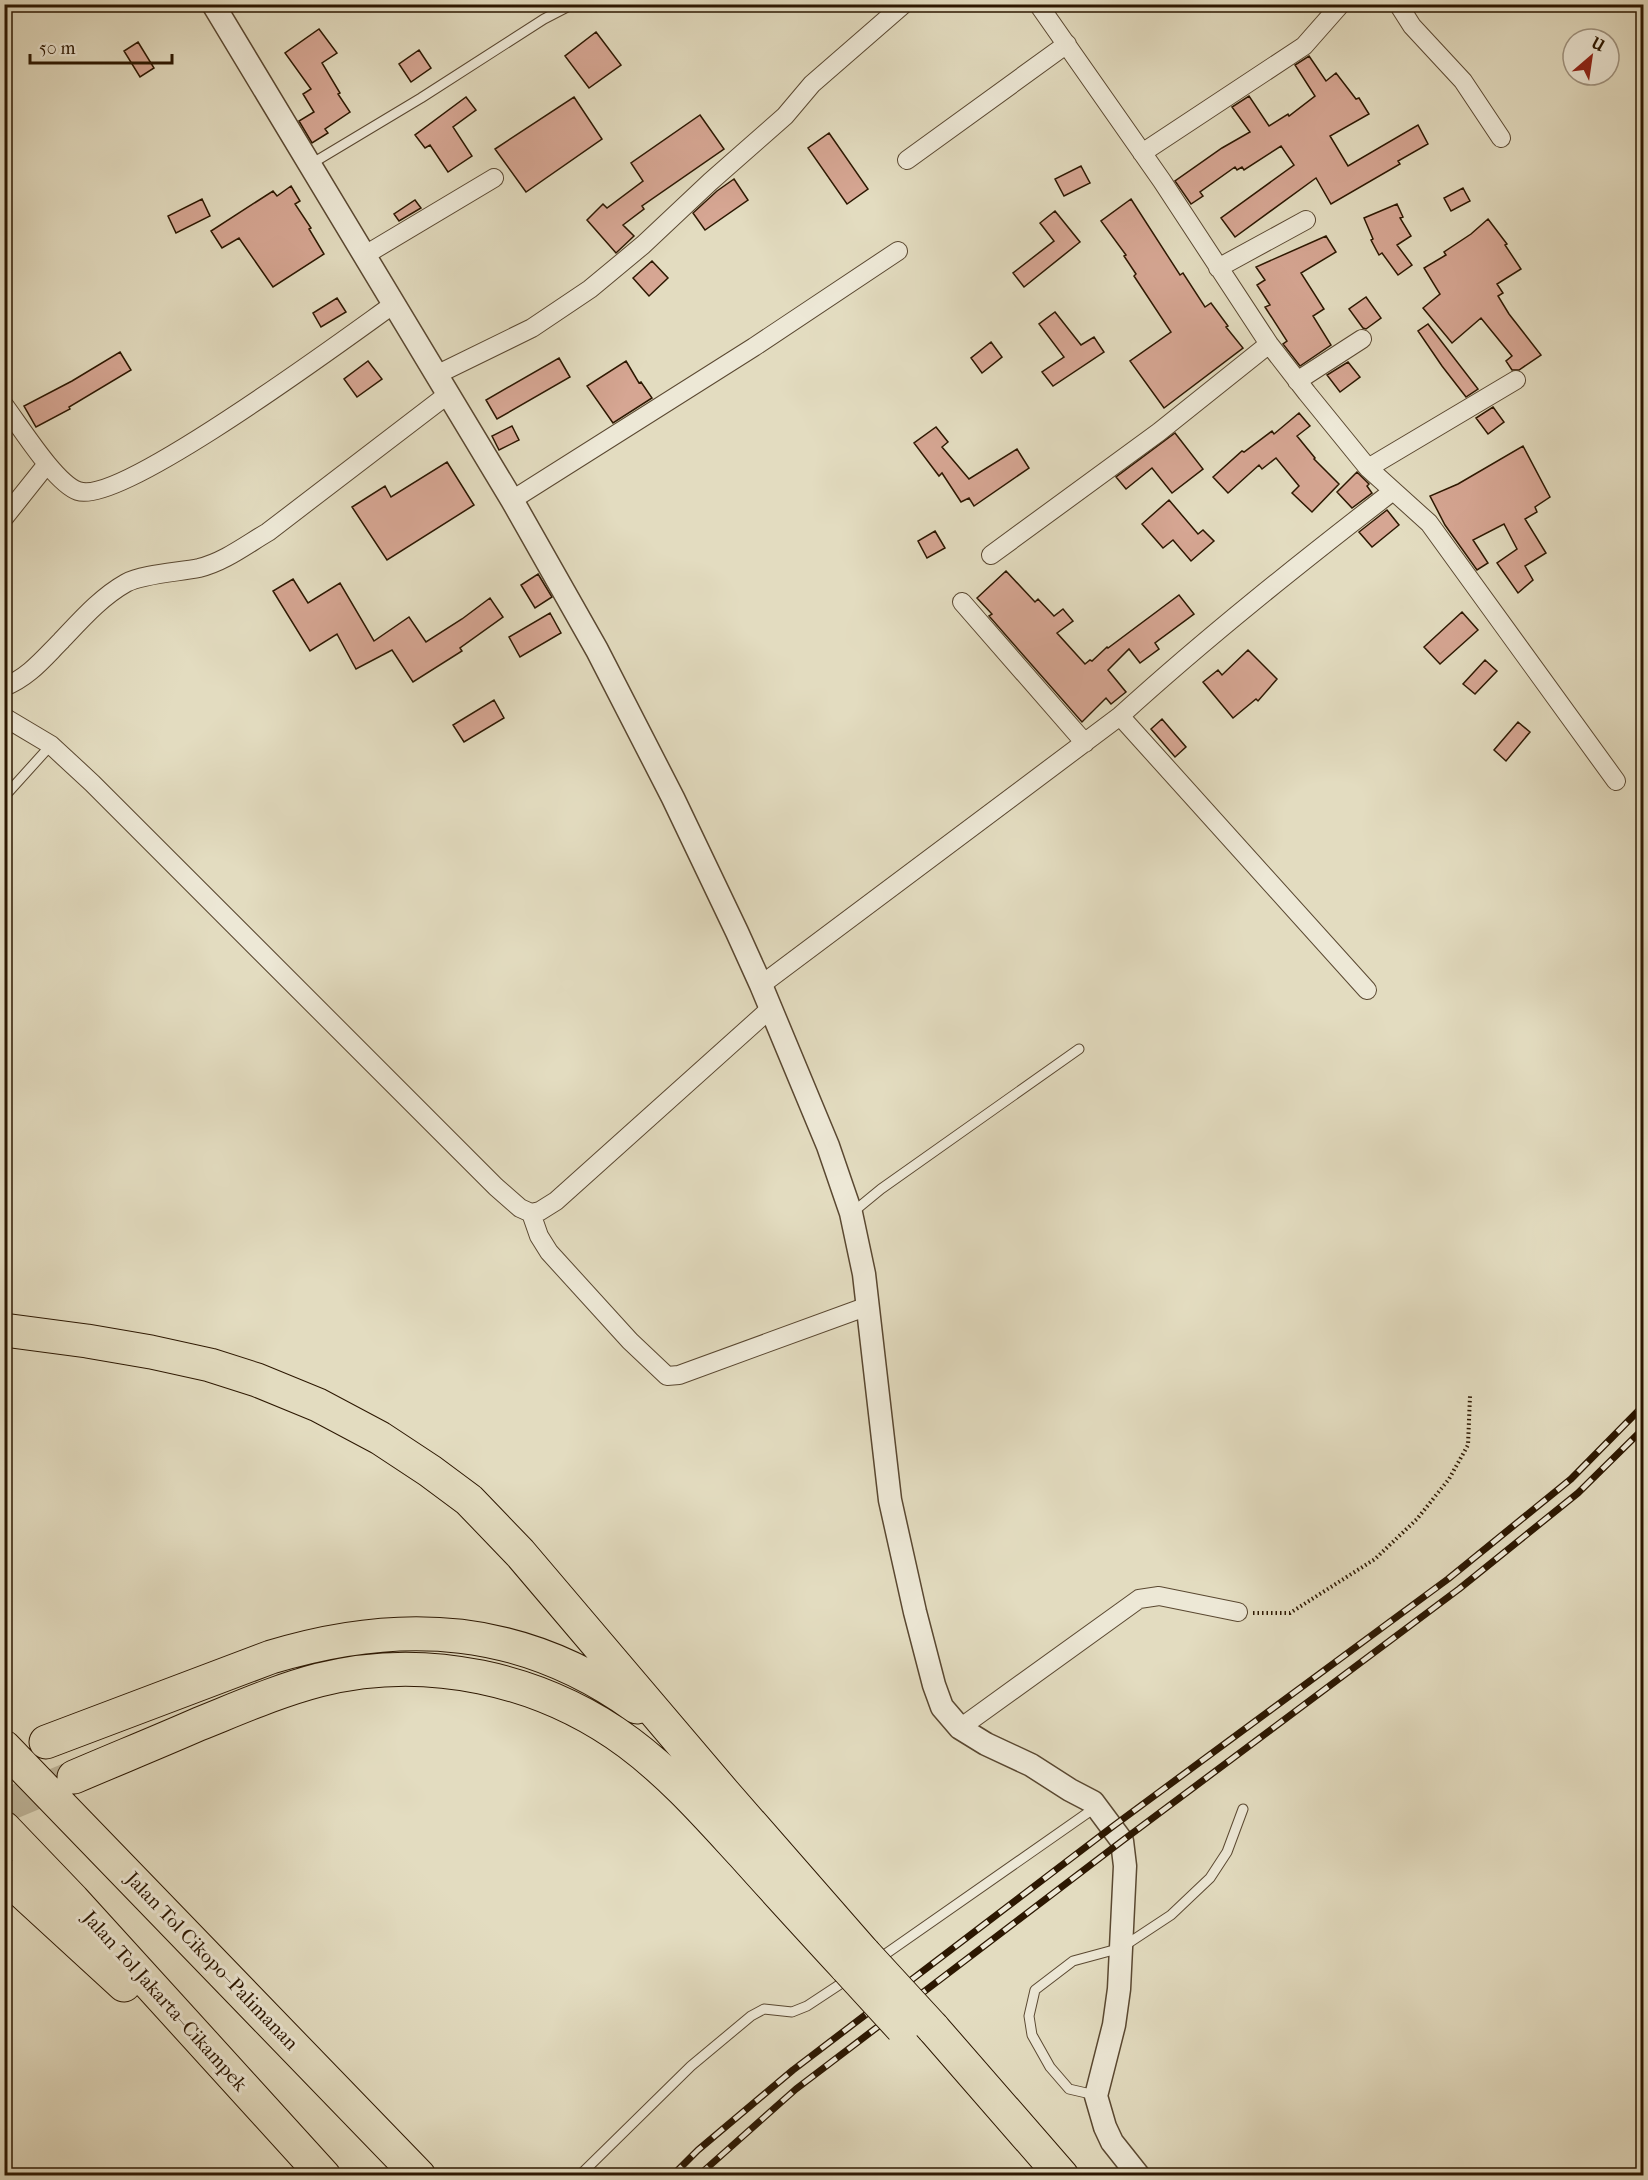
<svg xmlns="http://www.w3.org/2000/svg" width="1648" height="2180" viewBox="0 0 1648 2180" font-family="'IM FELL French Canon',serif">
  <style>
    .building { fill: #d6a693; stroke: #2c1701; stroke-width: 1.5 }
    .lines { fill: none; stroke-linecap: round; stroke-linejoin: round }
    .motorway-tunnel { stroke: #beb59a; stroke-width: 33; stroke-dasharray: 33 16; stroke-linecap: butt }
    .service-casing { stroke: #5a4831; stroke-width: 11 }
    .minor-casing { stroke: #5a4831; stroke-width: 20 }
    .tertiary-casing { stroke: #5a4831; stroke-width: 25 }
    .motorway-casing { stroke: #2c1701; stroke-width: 35 }
    .path { stroke: #2c1701; stroke-width: 4; stroke-dasharray: 1.5 3; stroke-linecap: butt }
    .service { stroke: #ede8d6; stroke-width: 9 }
    .minor { stroke: #ede8d6; stroke-width: 18 }
    .tertiary { stroke: #ede8d6; stroke-width: 22 }
    .motorway { stroke: #e3dcc0; stroke-width: 33 }
    .rail-casing { stroke: #2c1701; stroke-width: 7 }
    .rail { stroke: #ede8d6; stroke-width: 4.5; stroke-dasharray: 14; stroke-linecap: butt }
    .motorway-bridge-casing { stroke: #2c1701; stroke-width: 35; stroke-linecap: butt }
    .motorway-bridge { stroke: #e3dcc0; stroke-width: 33 }
    .labels { text-anchor: middle; dominant-baseline: central; stroke-width: 6; stroke-linejoin: round; paint-order: stroke }
    .street-label { font-size: 20px; fill: #2c1701; stroke: #ede8d6 }
  </style>
  <rect width="100%" height="100%" fill="#e3dcc0"/>
  <filter id="stains"><feTurbulence type="fractalNoise" baseFrequency=".00333" numOctaves="4"/><feColorMatrix values="0 0 0 0 .2 0 0 0 0 .09 0 0 0 0 .02 0 0 0 .5 -.17"/></filter>
  <radialGradient id="worn" r=".72"><stop offset=".6" stop-color="#630" stop-opacity="0"/><stop offset="1" stop-color="#630" stop-opacity=".3"/></radialGradient>
  <path class="building" d="M319 29 337 53 322 63 340 93 338 94 350 112 325 129 328 133 312 143 299 121 314 112 303 94 311 89 285 53Z
    M596 32 621 65 589 88 565 56Z
    M138 42 154 68 140 77 124 51Z
    M419 50 431 68 411 82 399 64Z
    M1309 56 1326 81 1336 73 1356 99 1359 98 1369 114 1330 136 1348 166 1418 125 1428 144 1398 161 1400 164 1331 204 1316 178 1235 237 1221 218 1294 165 1281 146 1244 170 1242 167 1237 170 1235 167 1200 192 1203 196 1191 204 1175 181 1222 148 1250 132 1232 107 1249 96 1269 126 1288 114 1289 116 1315 96 1295 65Z
    M466 97 476 110 453 127 472 156 448 172 430 145 425 148 415 135Z
    M574 97 602 139 526 192 495 149Z
    M700 115 724 149 642 206 644 209 623 225 634 236 616 253 587 220 603 204 607 208 643 181 631 163Z
    M829 133 868 189 847 204 808 148Z
    M1081 166 1090 183 1064 196 1055 179Z
    M734 179 748 200 705 230 693 213 717 191Z
    M291 186 300 201 295 204 311 228 309 229 324 254 273 287 239 238 222 248 211 231 273 191 277 196Z
    M1463 188 1470 201 1451 211 1444 198Z
    M202 199 210 216 176 233 168 216Z
    M1131 199 1180 275 1183 273 1205 307 1211 303 1228 326 1226 327 1243 348 1164 408 1130 361 1171 332 1134 276 1136 274 1124 256 1126 255 1101 221Z
    M415 200 421 208 399 221 394 214Z
    M1397 204 1403 217 1400 218 1411 236 1397 245 1412 265 1398 275 1382 253 1379 255 1371 240 1373 239 1364 218Z
    M1055 211 1080 242 1024 287 1013 273 1054 241 1040 223Z
    M1488 219 1507 244 1505 245 1521 269 1497 284 1503 293 1498 296 1509 314 1541 355 1519 370H1512L1506 361 1512 356 1481 318 1452 343 1423 308 1440 294 1424 268 1446 255 1444 252 1471 234Z
    M1326 236 1336 252 1301 273 1324 309 1313 316 1331 345 1300 366 1283 344 1287 341 1265 307 1270 305 1257 285 1265 280 1256 267Z
    M652 261 668 278 649 296 633 278Z
    M1366 297 1381 318 1366 329 1363 328 1349 309Z
    M337 298 346 312 321 327 313 313Z
    M1055 312 1081 345 1094 337 1104 352 1053 386 1042 372 1064 357 1039 324Z
    M1428 324 1478 389 1466 397 1442 366 1418 331Z
    M991 342 1002 357 982 373 971 358Z
    M120 352 131 370 69 407 70 409 36 427 24 406 72 381Z
    M559 358 570 377 497 419 486 400Z
    M368 361 382 379 357 397 344 379Z
    M626 361 639 383 641 382 652 398 613 423 587 386Z
    M1348 362 1360 377 1340 392 1327 375Z
    M1493 407 1504 422 1488 434 1476 418Z
    M1299 413 1310 426 1297 436 1315 458 1314 459 1339 484 1312 512 1292 493 1299 486 1276 458 1262 469 1259 465 1228 493 1213 477 1242 451 1244 452 1272 431 1274 434Z
    M512 426 519 440 499 450 492 436Z
    M936 427 948 442 942 447 969 479 1017 449 1029 468 974 506 969 498 961 502 942 473 939 476 914 443Z
    M1175 433 1203 469 1172 493 1152 468 1126 489 1116 477Z
    M1523 446 1550 497 1535 507 1537 512 1525 519 1546 553 1525 566 1533 580 1518 593 1497 563 1517 549 1504 524 1473 540 1488 563 1477 570 1445 525 1430 496 1458 484Z
    M447 462 474 505 387 560 352 507 385 486 391 497Z
    M1357 472 1369 484 1367 486 1372 493 1352 508 1337 492Z
    M1169 500 1198 534 1203 530 1214 541 1191 561 1173 540 1163 548 1142 524Z
    M1387 510 1399 525 1372 547 1359 532Z
    M935 531 945 548 927 558 918 541Z
    M1006 571 1035 602 1038 599 1054 616 1063 609 1073 621 1057 633 1085 664 1090 660 1092 661 1107 647 1108 648 1179 595 1194 614 1155 643 1159 649 1140 663 1129 649 1108 670 1126 692 1111 704 1106 698 1082 722 989 616 992 614 977 598Z
    M538 574 552 597 535 608 521 585Z
    M293 579 308 603 340 583 374 641 409 617 426 642 462 619 490 598 503 617 460 648 462 651 413 682 392 650 356 669 337 634 310 651 273 591Z
    M1462 612 1478 630 1440 664 1424 647Z
    M550 613 561 633 520 657 509 637Z
    M1248 650 1277 679 1258 701 1256 699 1233 718 1203 682 1218 670 1222 675Z
    M1485 660 1497 671 1475 694 1463 684Z
    M494 700 504 718 464 742 453 725Z
    M1162 719 1186 747 1175 757 1151 729Z
    M1518 722 1530 732 1506 761 1494 750Z"/>
  <g class="lines">
    <path class="motorway-tunnel" d="M4 1806 69 1779"/>
    <g class="service-casing">
      <path id="service" d="M311 164 421 98 544 19 573 4
        M4 797 51 745
        M853 1212 881 1189 1079 1049
        M877 1960 1096 1807
        M1095 2095 1069 2089 1050 2067 1032 2035 1029 2016 1035 1990 1073 1961 1121 1948 1171 1915 1210 1878 1227 1852 1243 1809
        M579 2176 691 2066 751 2016 764 2009 792 2012 807 2006 848 1979"/>
    </g>
    <g class="minor-casing">
      <path id="minor" d="M1038 4 1162 181 1269 344 1307 393 1368 468 1429 523 1616 781
        M1398 4 1412 26 1463 81 1501 138
        M1142 153 1304 46 1341 4
        M907 160 1067 44
        M365 255 494 178
        M1218 268 1306 220
        M436 375 532 328 590 289 643 245 710 182 785 116 812 84 904 4
        M1297 381 1362 339
        M4 405C20 426 55 483 78 491 121 506 350 335 394 304
        M1368 468 1516 380
        M512 500 754 347 898 251
        M4 518 47 464
        M991 555 1159 432 1269 344
        M962 602 1085 743
        M4 687C29 677 43 659 61 641 81 620 101 597 126 583 142 574 180 572 199 568 224 562 246 545 268 532L447 395
        M1120 716 1367 990
        M4 717 51 745 92 783 496 1187 520 1208 531 1213 540 1211 556 1201 770 1009
        M761 985 1120 716C1208 636 1300 563 1393 491
        M531 1213 539 1236 549 1252 630 1341 667 1376 679 1375 868 1306
        M960 1728 1139 1599 1159 1596 1238 1612"/>
    </g>
    <g class="tertiary-casing">
      <path id="tertiary" d="M213 4 512 500 597 650 673 798 737 932 761 985 828 1146 851 1213 864 1274 890 1500 915 1612 934 1685 942 1707 960 1728 986 1744 1031 1765 1070 1790 1093 1802 1122 1841 1125 1866 1119 1989 1114 2025 1096 2096 1105 2127 1112 2142 1139 2176"/>
    </g>
    <g class="motorway-casing">
      <path id="motorway" d="M4 1330 87 1341 151 1352 210 1365 257 1380 318 1405 380 1438 430 1471 469 1500 520 1553 724 1793 864 1953
        M46 1742 271 1657C403 1617 523 1625 637 1707
        M4 1747 419 2176
        M74 1777C116 1759 158 1742 199 1724 239 1708 277 1691 319 1680 425 1653 541 1678 629 1743 672 1775 707 1815 743 1854 777 1892 812 1930 847 1968
        M4 1828 73 1900 324 2176
        M4 1875 124 1985
        M933 2028 1062 2176"/>
    </g>
    <path class="path" d="M1253 1613H1290L1375 1559 1417 1519 1449 1479 1468 1445 1470 1396"/>
    <use href="#service" class="service"/>
    <use href="#minor" class="minor"/>
    <use href="#tertiary" class="tertiary"/>
    <use href="#motorway" class="motorway"/>
    <g class="rail-casing">
      <path id="rail" d="M672 2176 698 2150 793 2070 1112 1827 1448 1579 1571 1479 1644 1405
        M698 2176 796 2089 1122 1841 1459 1589 1578 1493 1644 1428"/>
    </g>
    <use href="#rail" class="rail"/>
    <g class="motorway-bridge-casing">
      <path id="motorway-bridge" d="M864 1953 933 2028
        M847 1968 902 2028"/>
    </g>
    <use href="#motorway-bridge" class="motorway-bridge"/>
  </g>
  <g class="labels">
    <g class="street-label">
      <text transform="translate(212 1961) rotate(46)">Jalan Tol Cikopo–Palimanan</text>
      <text transform="translate(165 2001) rotate(48)">Jalan Tol Jakarta–Cikampek</text>
    </g>
  </g>
  <rect width="1648" height="2180" fill="none" stroke="#e3dcc0" stroke-width="24"/>
  <rect x="6" y="6" width="1636" height="2168" fill="none" stroke="#2c1701" stroke-width="3"/>
  <rect x="12" y="12" width="1624" height="2156" fill="none" stroke="#2c1701" stroke-width="1.5"/>
  <g transform="translate(1591 57) rotate(29)"><circle r="28" fill="#ede8d6" stroke="#a09481" stroke-width="1.5"/>
  <path d="M0-4.5L10 22L0 15L-10 22Z" fill="#8f2418"/>
  <text y="-9" font-size="16" font-weight="bold" text-anchor="middle" fill="#2c1701">U</text>
  </g>
  <path d="M30 54v9h142v-9" fill="none" stroke="#2c1701" stroke-width="3"/>
  <text x="39" y="54" font-size="18" fill="#2c1701" stroke="#ede8d6" stroke-width="4.5" paint-order="stroke">50 m</text>
  <rect width="100%" height="100%" filter="url(#stains)"/>
  <rect width="100%" height="100%" fill="url(#worn)"/>
</svg>
